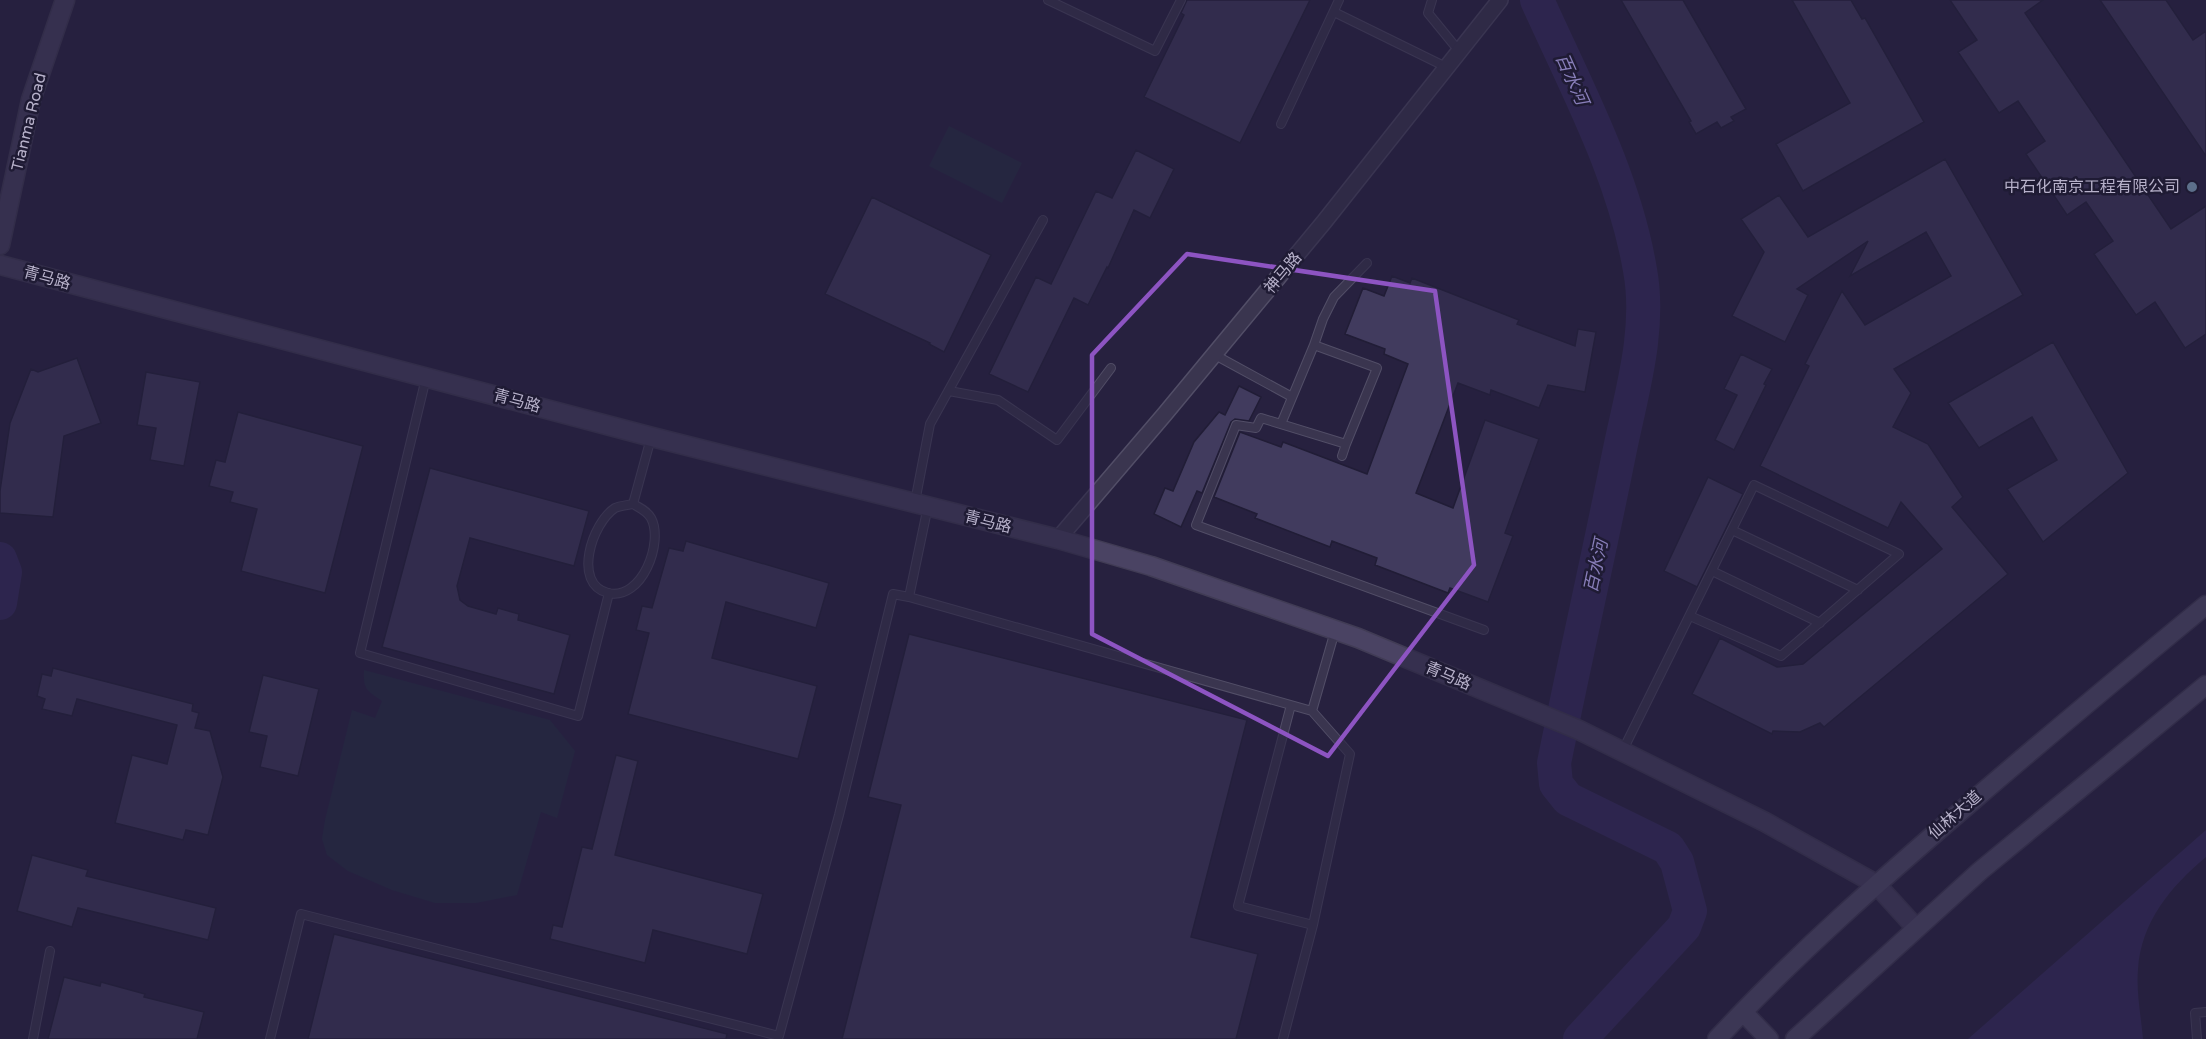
<svg xmlns="http://www.w3.org/2000/svg" width="2206" height="1039" viewBox="0 0 2206 1039" font-family="'Varela Round','Noto Sans SC',sans-serif">
  <style>
    .green { fill: #242d42 }
    .water { fill: #362c5f }
    .lines { fill: none; stroke-linecap: round; stroke-linejoin: round }
    .river { stroke: #362c5f; stroke-width: 34 }
    .building { fill: #413b5e; stroke: #211d36; stroke-width: 1.5 }
    .lane-casing { stroke: #524e67; stroke-width: 10 }
    .street-casing { stroke: #524e67; stroke-width: 18 }
    .secondary-casing { stroke: #413c55; stroke-width: 21 }
    .primary-casing { stroke: #413c55; stroke-width: 21 }
    .lane { stroke: #3a354f; stroke-width: 8 }
    .street { stroke: #3a354f; stroke-width: 15 }
    .secondary { stroke: #4a4363; stroke-width: 18 }
    .primary { stroke: #58536f; stroke-width: 18 }
    .marked { fill: none; stroke: #8d54c2; stroke-width: 4.5; stroke-linejoin: round }
    .service-dot { fill: #5c6f8a; stroke: #1f1b34; stroke-width: 2 }
    .labels { text-anchor: middle; dominant-baseline: central; stroke-width: 5; stroke-linejoin: round; paint-order: stroke }
    .street-label { font-size: 16px; fill: #b7b1ca; stroke: #1f1b34 }
    .poi-label { font-size: 16px; fill: #b7b1ca; stroke: #1f1b34; text-anchor: end }
    .water-label { font-size: 18px; font-style: italic; fill: #887eb9; stroke: #1f1b34 }
  </style>
  <rect width="100%" height="100%" fill="#27213f"/>
  <path class="green" d="M949 126 1022 163 1002 203 929 166Z
    M364 670 550 720 575 751 557 818 541 812 517 895 476 903H435L392 890 348 871 327 855 322 839 325 820 352 710 375 718 382 701C367 690 363 690 364 670Z"/>
  <path class="water" d="M2206 830V857C2171 886 2141 922 2138 969 2136 992 2141 1016 2143 1039H1968Z"/>
  <g class="lines">
    <path class="river" d="M1537 0C1576 87 1624 175 1640 270 1651 329 1632 391 1620 449 1599 554 1575 659 1554 763L1556 784 1568 799 1668 848 1677 862 1690 911 1684 927 1580 1039
      M0 559 5 572 0 603"/>
  </g>
  <path class="building" d="M1187 0H1310L1240 143 1144 97 1184 15 1181 13Z
    M1621 0H1683L1746 109 1731 117 1734 121 1721 128 1717 122 1696 134 1689 122 1691 121Z
    M1792 0H1851L1862 19 1865 18 1924 122 1803 191 1776 144 1850 103Z
    M1950 0H2043L2025 13 2171 229 2206 206V334L2185 348 2155 302 2136 315 2094 254 2113 241 2086 202 2067 215 2026 154 2045 141 2018 101 1999 113 1958 52 1977 40Z
    M2100 0H2166L2193 40 2206 31V156Z
    M1136 150 1174 169 1150 218 1134 210 1108 268 1107 267 1088 305 1074 298 1028 392 989 374 1036 277 1051 284 1096 191 1112 198Z
    M1945 159 2023 295 1894 369 1911 393 1893 427 1928 444 1963 497 1952 507 2008 574 1824 727 1820 723 1800 732 1773 731 1772 734 1692 694 1720 638 1777 667 1803 664 1942 549 1901 502 1888 528 1760 466 1809 366 1805 364 1842 291 1865 325 1951 276 1926 232 1850 276 1868 241 1797 289 1808 295 1785 342 1732 316 1764 252 1741 219 1779 195 1808 237Z
    M872 197 991 255 944 352 929 344 930 343 825 294Z
    M1392 276 1410 283 1412 278 1519 320 1517 324 1575 346 1578 329 1596 332 1585 392 1548 385 1539 408 1491 390 1490 395 1458 383 1416 493 1453 508 1485 420 1539 439 1505 533 1513 536 1488 602 1450 588 1448 593 1375 565 1377 558 1332 541 1330 547 1255 518 1257 514 1214 497 1240 432 1281 447 1283 442 1367 474 1408 364 1384 354 1385 349 1345 334 1363 288 1384 296Z
    M2053 342 2128 473 2043 542 2007 489 2057 460 2032 417 1979 448 1948 403Z
    M1741 354 1772 369 1764 384 1766 385 1734 450 1715 440 1737 395 1724 389Z
    M77 358 101 423 64 436 53 517 0 513V491L10 423 31 369 38 372Z
    M146 372 200 382 184 466 150 460 156 428 137 425Z
    M1239 386 1261 397 1249 421 1235 419 1231 422 1202 493 1197 491 1181 527 1154 514 1165 488 1173 491 1194 442 1219 412 1225 415Z
    M238 412 363 446 325 593 241 571 257 509 230 502 233 492 209 486 216 460 225 462Z
    M430 468 589 511 574 566 470 538 457 586 460 600 468 606 496 614 498 608 519 614 518 620 570 635 554 694 382 647Z
    M1708 477 1743 494 1697 587 1664 571Z
    M686 541 829 583 816 628 726 602 712 658 817 686 798 759 628 714 649 633 636 630 642 606 652 608 669 548 683 551Z
    M909 634 1247 720 1191 937 1258 954 1236 1039H842L901 805 868 797Z
    M53 668 193 704 192 711 199 713 195 728 210 731 223 777 208 835 186 830 183 840 115 823 132 755 167 764 177 725 77 699 72 716 42 709 45 699 37 696 42 674 51 676Z
    M263 675 319 689 298 776 260 767 267 736 249 732Z
    M616 755 638 761 615 855 763 894 747 954 653 930 645 963 550 939 553 925 562 927 582 847 592 849Z
    M32 855 88 870 86 876 216 908 208 940 78 908 72 927 17 911Z
    M334 934 727 1034 726 1039H308Z
    M64 977 100 986 101 982 145 994 144 997 204 1012 197 1039H48Z"/>
  <g class="lines">
    <g class="lane-casing">
      <path id="lane" d="M1048 0 1155 51 1181 0
        M1432 0 1428 13 1459 51
        M1334 12 1446 67
        M1281 124 1339 0
        M1314 345 1323 319 1334 297 1367 263
        M1215 355 1292 397
        M426 378 360 653 578 716 609 593
        M949 391 998 400 1057 440 1111 368
        M1281 424 1314 345 1377 368 1346 444
        M1342 456 1346 444 1261 418 1256 428 1236 425 1196 525 1484 630
        M915 502 930 424 1043 220
        M633 504C640 508 647 511 651 518 664 542 642 601 608 593 572 584 592 523 615 508 619 506 628 505 633 504L651 438
        M1732 530 1858 590
        M1712 571 1820 623
        M909 597 1312 711
        M1291 705 1238 906 1313 925
        M1623 750 1754 485 1899 554 1781 656 1690 616
        M33 1039 50 951
        M270 1039 301 914 779 1036 839 815 893 594 909 597 928 506
        M1283 1039 1313 925 1350 754 1312 711 1335 631
        M2197 1039 2195 1013 2206 1012"/>
    </g>
    <g class="street-casing">
      <path id="street" d="M1058 539 1164 415 1324 222 1500 0"/>
    </g>
    <g class="secondary-casing">
      <path id="secondary" d="M0 245 31 100 65 0
        M0 265 652 437 1058 539 1151 566 1358 638 1579 730 1765 822 1876 884 1916 928"/>
    </g>
    <g class="primary-casing">
      <path id="primary" d="M1743 1012 1769 1039
        M1717 1039C1796 954 1882 879 1969 804 2047 737 2126 671 2206 605
        M1795 1039 1980 871 2206 685"/>
    </g>
    <use href="#lane" class="lane"/>
    <use href="#street" class="street"/>
    <use href="#secondary" class="secondary"/>
    <use href="#primary" class="primary"/>
  </g>
  <path d="M0 0H2206V1039H0ZM1187 254 1435 291 1474 565 1328 756 1092 634V355Z" fill="#27213f" fill-opacity=".55" fill-rule="evenodd"/>
  <path class="marked" d="M1187 254 1435 291 1474 565 1328 756 1092 634V355Z"/>
  <circle class="service-dot" cx="2192" cy="187" r="6"/>
  <g class="labels">
    <g class="street-label">
      <text transform="translate(29 122) rotate(-76)">Tianma Road</text>
      <text transform="translate(1283 273) rotate(-50)">神马路</text>
      <text transform="translate(47 278) rotate(15)">青马路</text>
      <text transform="translate(517 401) rotate(15)">青马路</text>
      <text transform="translate(988 522) rotate(14)">青马路</text>
      <text transform="translate(1448 676) rotate(23)">青马路</text>
      <text transform="translate(1955 815) rotate(-41)">仙林大道</text>
    </g>
    <g class="poi-label">
      <text x="2180" y="187">中石化南京工程有限公司</text>
    </g>
    <g class="water-label">
      <text transform="translate(1572 79) rotate(66)">百水河</text>
      <text transform="translate(1596 566) rotate(-78)">百水河</text>
    </g>
  </g>
</svg>
